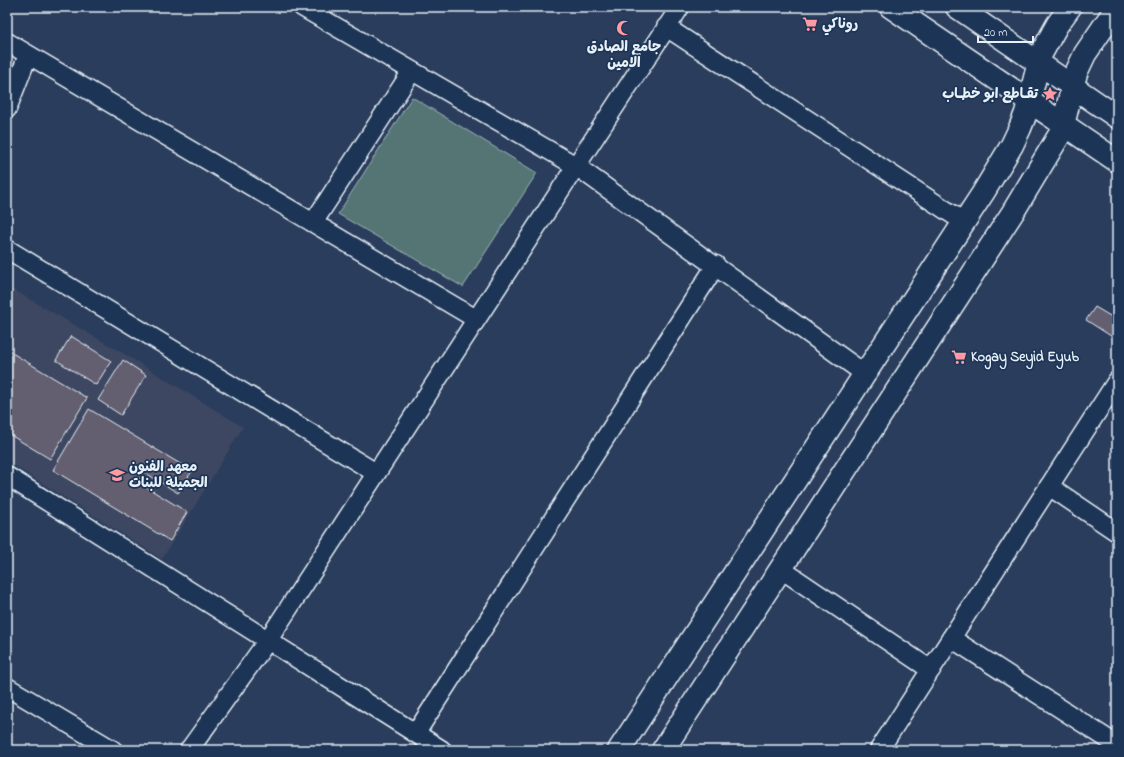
<svg xmlns="http://www.w3.org/2000/svg" width="1124" height="757" viewBox="0 0 1124 757" font-family="'Indie Flower','Playpen Sans Arabic',sans-serif">
  <style>
    .built { fill: #3c4762 }
    .green { fill: #547574; stroke: #9eb3b6 }
    .building { fill: #635f6f; stroke: #e8f1f8 }
    .lines { fill: none; stroke-linecap: round; stroke-linejoin: round }
    .minor-casing { stroke: #e8f1f8; stroke-width: 21 }
    .secondary-casing { stroke: #e8f1f8; stroke-width: 25 }
    .minor { stroke: #1d3557; stroke-width: 18 }
    .secondary { stroke: #1d3557; stroke-width: 22 }
    .labels { text-anchor: middle; dominant-baseline: central; stroke-width: 3.5; stroke-linejoin: round; paint-order: stroke }
    .poi-label { font-size: 14px; font-weight: bold; fill: #e8f1f8; stroke: #1d3557; text-anchor: start }
  </style>
  <rect width="100%" height="100%" fill="#2b3d5c"/>
  <filter id="ink" filterUnits="userSpaceOnUse"><feTurbulence type="fractalNoise" baseFrequency=".025" numOctaves="2"/><feDisplacementMap in="SourceGraphic" scale="8" xChannelSelector="R" yChannelSelector="G"/><feConvolveMatrix kernelMatrix="1 2 1 2 8 2 1 2 1" color-interpolation-filters="sRGB"/></filter>
  <g filter="url(#ink)">
    <path class="built" d="M7 286 121 352 243 427 162 559 7 461Z"/>
    <path class="green" d="M412 97 537 173 463 287 338 214Z"/>
    <path class="building" d="M1095 307 1117 320V340L1086 320Z
      M71 336 111 361 96 385 56 360Z
      M7 350 87 398 50 459 7 433Z
      M123 360 146 375 121 415 98 400Z
      M89 409 192 471 178 493 144 472 138 482 187 512 170 541 53 470Z"/>
    <g class="lines">
      <g class="minor-casing">
        <path id="minor" d="M302 7 576 166 865 374
          M666 27 964 222
          M7 42 476 319
          M7 109 28 55
          M313 223 412 71
          M7 249 376 473
          M7 476 442 750
          M1049 486 1117 532
          M781 569 931 670
          M951 638 1117 745
          M7 687 113 750
          M416 733 716 265
          M189 750 268 640 576 166 680 7
          M879 750 1117 381"/>
      </g>
      <g class="secondary-casing">
        <path id="secondary" d="M891 7 1117 161
          M957 7 1117 117
          M619 750 983 193 1012 145 1020 128 1026 113 1041 54 1057 25 1070 7
          M663 750 1013 212 1060 134 1063 125 1076 73 1085 54 1117 7"/>
      </g>
      <use href="#minor" class="minor"/>
      <use href="#secondary" class="secondary"/>
    </g>
  </g>
  <defs>
    <g id="supermarket-bare" transform="scale(1.2)"><path d="M-6-5.5h2.5l.6 2H6L4.5 2H-2.5L-4.4-4H-6ZM-1.5 3.2a1.3 1.3 0 1 0 .1 0ZM3 3.2a1.3 1.3 0 1 0 .1 0Z" fill="#ff9aa2" stroke="#1d3557" stroke-width="2.5" paint-order="stroke"/></g>
    <g id="mosque-bare" transform="scale(1.2)"><path d="M3.5-4.9A6 6 0 1 0 3.5 4.9A5 5 0 1 1 3.5-4.9Z" fill="#ff9aa2" stroke="#1d3557" stroke-width="2.5" paint-order="stroke"/></g>
    <g id="sight-bare" transform="scale(1.2)"><path d="M0-6L1.8-2.2L6-1.7L2.9 1.2L3.7 5.4L0 3.3L-3.7 5.4L-2.9 1.2L-6-1.7L-1.8-2.2Z" fill="#ff9aa2" stroke="#1d3557" stroke-width="2.5" paint-order="stroke"/></g>
    <g id="school-bare" transform="scale(1.2)"><path d="M0-5L7-2L0 1L-7-2ZM-4 1L0 2.5L4 1V4Q0 6-4 4Z" fill="#ff9aa2" stroke="#1d3557" stroke-width="2.5" paint-order="stroke"/></g>
  </defs>
  <g fill-rule="evenodd">
    <use href="#supermarket-bare" x="810" y="24"/>
    <use href="#mosque-bare" x="624" y="28"/>
    <use href="#sight-bare" x="1050" y="94"/>
    <use href="#supermarket-bare" x="959" y="357"/>
    <use href="#school-bare" x="117" y="475"/>
  </g>
  <g class="labels">
    <g class="poi-label">
      <text x="822" y="24">روناكي</text>
      <text x="624" y="47" text-anchor="middle">جامع الصادق<tspan x="624" dy="16">الامين</tspan></text>
      <text x="1038" y="94" text-anchor="end">تقـاطع ابو خطـاب</text>
      <text x="971" y="357">Kogay Seyid Eyub</text>
      <text x="129" y="467">معهد الفنون<tspan x="129" dy="16">الجميلة للبنات</tspan></text>
    </g>
  </g>
  <rect width="1124" height="757" fill="none" stroke="#1d3557" stroke-width="24"/>
  <rect x="12" y="12" width="1100" height="733" fill="none" stroke="#e8f1f8" stroke-width="1.5" filter="url(#ink)"/>
  <path d="M978 36v6h55v-6" fill="none" stroke="#e8f1f8" stroke-width="2"/>
  <text x="984" y="36" font-size="12" fill="#e8f1f8" stroke="#1d3557" stroke-width="3" paint-order="stroke">20 m</text>
</svg>
